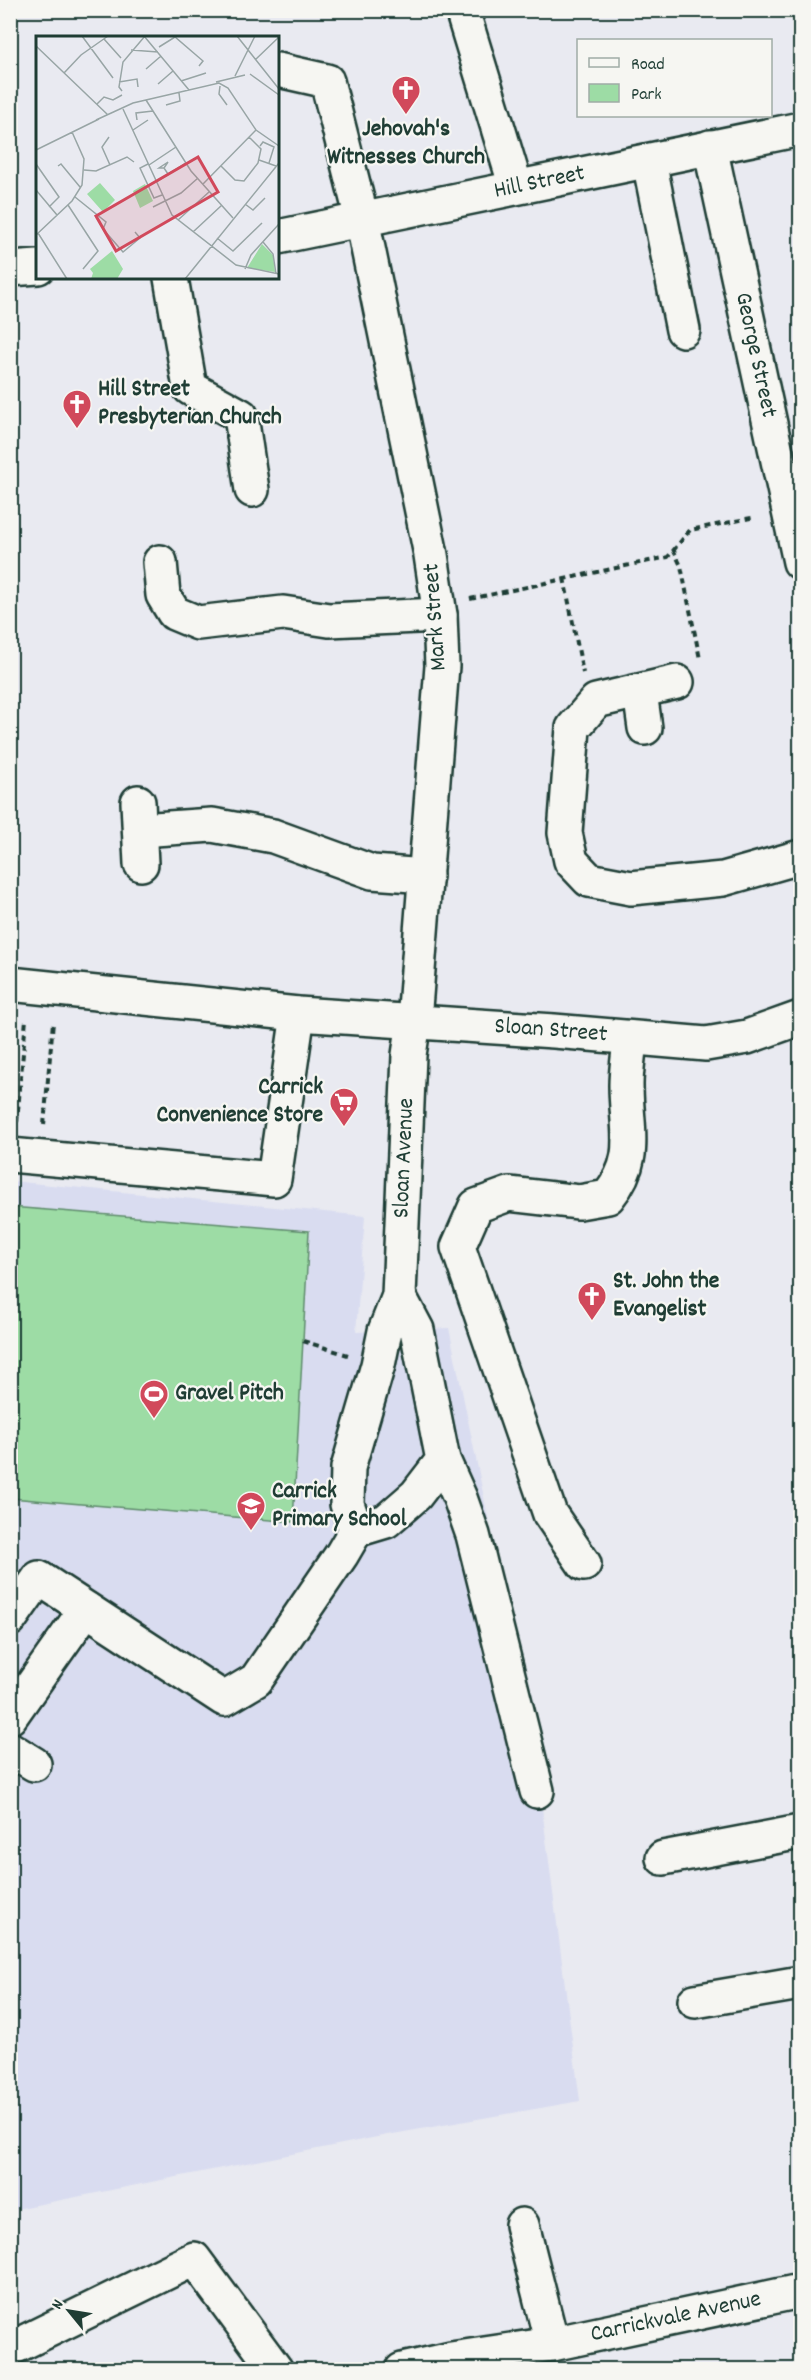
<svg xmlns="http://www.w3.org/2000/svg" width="811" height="2380" viewBox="0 0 811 2380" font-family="Dekko,sans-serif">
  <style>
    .built { fill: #d9dcf0 }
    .green { fill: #9ddca5; stroke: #5e8c6c; stroke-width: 1.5 }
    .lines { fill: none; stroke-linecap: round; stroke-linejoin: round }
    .minor-casing { stroke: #1f3d34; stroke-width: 38 }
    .path { stroke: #1f3d34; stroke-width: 4; stroke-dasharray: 6 4.5; stroke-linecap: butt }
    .minor { stroke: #f6f6f2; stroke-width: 33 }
    .labels { text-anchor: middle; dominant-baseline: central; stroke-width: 4.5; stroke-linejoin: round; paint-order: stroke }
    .poi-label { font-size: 24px; font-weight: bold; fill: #1f3d34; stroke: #f6f6f2; text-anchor: start }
    .street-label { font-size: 24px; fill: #1f3d34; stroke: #f6f6f2 }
    .inset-road { fill: none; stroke: #98a5a5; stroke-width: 1.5 }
    .view { fill: #d1495b; fill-opacity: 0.15; stroke: #d1495b; stroke-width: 3 }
    .inset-edge { fill: none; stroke: #1f3d34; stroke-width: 3 }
  </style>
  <rect width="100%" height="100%" fill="#e9eaf1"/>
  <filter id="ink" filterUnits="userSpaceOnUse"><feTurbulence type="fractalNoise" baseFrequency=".0167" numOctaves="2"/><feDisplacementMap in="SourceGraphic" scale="12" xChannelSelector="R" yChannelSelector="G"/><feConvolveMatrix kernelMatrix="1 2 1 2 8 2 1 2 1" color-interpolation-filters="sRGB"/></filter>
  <g filter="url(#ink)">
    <path class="built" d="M11 1181 365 1216 356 1332 449 1328 532 1731 580 2101 387 2135 11 2210Z"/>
    <path class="green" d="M10 1207 309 1231 293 1522 11 1498Z"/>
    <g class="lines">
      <g class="minor-casing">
        <g id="minor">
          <path d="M462 10 516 187"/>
          <path id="s1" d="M710 147 800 562"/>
          <path d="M649 161 683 330"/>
          <path id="s2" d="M278 237 800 129"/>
          <path d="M10 269 38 267"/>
          <path d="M171 278 190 388 241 416 252 490"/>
          <path d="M160 562 163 595 174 613 198 623 283 613 329 620 440 615"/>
          <path d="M677 682 596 701 573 728 565 833 571 861 589 880 631 888 723 879 800 857"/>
          <path d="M640 692 645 728"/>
          <path d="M138 802 141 864"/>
          <path d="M140 830 212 825 273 836 372 872 426 876"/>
          <path id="s3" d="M10 984 298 1014 554 1031 706 1044 747 1037 800 1018"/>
          <path d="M10 1155 274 1179 298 1014"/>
          <path d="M443 1460 460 1498 473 1535 537 1791"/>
          <path d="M356 1530 386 1521 416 1495 443 1460 417 1330 399 1296"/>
          <path d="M584 1564 550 1514 458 1247 476 1206 509 1194 579 1202 608 1197C640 1157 626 1131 626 1085 626 1070 629 1054 630 1038"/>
          <path id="s4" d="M10 1619 39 1578 224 1699 256 1680 342 1554 356 1530 347 1504 348 1468 378 1365 385 1331 399 1296 409 1055 414 1021 442 666 440 615 431 555 362 219 327 81 278 70"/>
          <path d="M10 1717 86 1609"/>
          <path d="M10 1749 34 1764"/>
          <path d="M663 1858 800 1832"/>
          <path d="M695 2001 800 1983"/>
          <path d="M522 2225 552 2344"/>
          <path d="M10 2349 194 2259 276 2370"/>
          <path id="s5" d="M402 2370 451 2359 552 2344 800 2291"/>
        </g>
      </g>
      <path class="path" d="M673 549 681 566 700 659
        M564 578 583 673
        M470 599 668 557 690 530 756 517
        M17 1122 26 1019
        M44 1125 53 1022
        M303 1341 348 1355"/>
      <use href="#minor" class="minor"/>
    </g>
  </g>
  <defs>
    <g id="church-pin" transform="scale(1.5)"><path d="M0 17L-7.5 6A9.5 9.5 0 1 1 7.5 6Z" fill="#d1495b" stroke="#f6f6f2"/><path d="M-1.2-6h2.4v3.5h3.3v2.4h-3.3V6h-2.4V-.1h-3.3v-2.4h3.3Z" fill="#fff"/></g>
    <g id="supermarket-pin" transform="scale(1.5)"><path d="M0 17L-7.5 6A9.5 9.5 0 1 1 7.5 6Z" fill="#d1495b" stroke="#f6f6f2"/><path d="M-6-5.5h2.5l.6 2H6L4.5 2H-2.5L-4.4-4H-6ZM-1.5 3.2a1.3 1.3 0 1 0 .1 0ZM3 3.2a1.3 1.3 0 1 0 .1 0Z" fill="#fff"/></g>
    <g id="stadium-pin" transform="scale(1.5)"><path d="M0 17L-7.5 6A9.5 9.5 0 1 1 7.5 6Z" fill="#d1495b" stroke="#f6f6f2"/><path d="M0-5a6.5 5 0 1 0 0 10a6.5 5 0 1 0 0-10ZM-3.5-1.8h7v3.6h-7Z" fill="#fff"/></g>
    <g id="school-pin" transform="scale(1.5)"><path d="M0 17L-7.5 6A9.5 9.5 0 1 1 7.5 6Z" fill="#d1495b" stroke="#f6f6f2"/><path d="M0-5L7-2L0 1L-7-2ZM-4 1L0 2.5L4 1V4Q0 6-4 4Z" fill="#fff"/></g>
  </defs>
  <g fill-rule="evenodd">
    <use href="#church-pin" x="406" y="90"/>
    <use href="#church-pin" x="77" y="404"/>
    <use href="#supermarket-pin" x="344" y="1102"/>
    <use href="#church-pin" x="592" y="1296"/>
    <use href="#stadium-pin" x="154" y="1394"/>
    <use href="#school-pin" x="251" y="1506"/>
  </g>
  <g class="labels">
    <g class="poi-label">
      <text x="406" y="130" text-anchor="middle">Jehovah's<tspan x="406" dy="28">Witnesses Church</tspan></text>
      <text x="98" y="390">Hill Street<tspan x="98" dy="28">Presbyterian Church</tspan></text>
      <text x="323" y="1088" text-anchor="end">Carrick<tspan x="323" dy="28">Convenience Store</tspan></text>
      <text x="613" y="1282">St. John the<tspan x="613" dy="28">Evangelist</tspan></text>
      <text x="175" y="1394">Gravel Pitch</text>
      <text x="272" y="1492">Carrick<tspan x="272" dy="28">Primary School</tspan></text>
    </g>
    <g class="street-label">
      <text stroke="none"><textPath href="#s2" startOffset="267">Hill Street</textPath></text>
      <text stroke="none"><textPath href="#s1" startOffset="213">George Street</textPath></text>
      <text transform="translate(436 617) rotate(-94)">Mark Street</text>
      <text stroke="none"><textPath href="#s3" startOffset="543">Sloan Street</textPath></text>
      <text stroke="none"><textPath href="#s4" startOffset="870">Sloan Avenue</textPath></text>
      <text stroke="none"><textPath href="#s5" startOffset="279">Carrickvale Avenue</textPath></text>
    </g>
  </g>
  <g transform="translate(36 36)">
    <rect width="243" height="243" fill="#e9eaf1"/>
    <path d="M64 147 79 164 67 176 51 158ZM109 148 117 165 104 172 97 155ZM226 208 237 219 239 236 211 232ZM76 215 87 233 81 243H55L57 237 54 233Z" fill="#9ddca5"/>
    <path class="inset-road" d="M46 0 77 42M108 0 153 54M201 0 243 53M68 3 85 22M0 10 72 79M123 11 139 1 167 25 163 30M95 14 122 16M219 24 243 1M110 33 125 20M28 37 45 19 72 0M214 38 243 59M199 40 219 0M145 45 170 37M83 46 101 43 102 51M180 46 209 39M122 48 137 35M184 50 183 58 191 69M86 55 83 51 87 26 109 0M110 64 155 135 197 182M61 68 68 61 77 64 86 59M130 69 144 65 143 57M87 73 136 179 200 229 243 238M60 84 97 67 183 47 192 52 220 94 243 110M101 84 100 77 117 75M97 94 112 84M73 101 66 111 74 129M224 110 227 106 238 111 233 127M0 114 63 83M223 124 240 130M0 128 23 161 13 171M112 128 104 132 118 162 126 159M113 129 140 111M22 130 25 128 44 151M185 130 199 144 208 145 222 127 225 113 213 101M128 132 132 126 123 132H128L132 138M48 134 60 135 91 121 98 126M120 146 150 127M167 148 220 94M0 154 21 179M39 161 70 186 67 193 87 216 104 202 99 196M209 168 217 174 229 162M32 169 62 215 47 233M117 171 145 157 162 142M142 184 173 156M157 196 186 169M2 197 31 243M0 199 36 165 46 149 48 123 36 96M181 202 197 215 226 187M227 206 237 218 240 238M209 233 215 219 243 188M149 243 243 127"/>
    <path class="view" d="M162 121 182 156 80 215 60 180Z"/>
    <rect width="243" height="243" class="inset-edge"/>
  </g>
  <rect width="811" height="2380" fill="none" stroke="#f6f6f2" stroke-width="36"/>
  <rect x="18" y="18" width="775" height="2344" fill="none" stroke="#1f3d34" stroke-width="2" filter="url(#ink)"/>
  <rect x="577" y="39" width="195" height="78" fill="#f6f6f2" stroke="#a0aca6" stroke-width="1.5"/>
  <rect x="589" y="58" width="30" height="9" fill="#f6f6f2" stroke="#a0aca6" stroke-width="1.5"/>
  <text x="631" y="69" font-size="18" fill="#1f3d34">Road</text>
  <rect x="589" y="84" width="30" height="18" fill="#9ddca5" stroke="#a0aca6" stroke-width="1.5"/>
  <text x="631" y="99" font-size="18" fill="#1f3d34">Park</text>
  <g transform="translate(69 2311) rotate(300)" stroke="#f6f6f2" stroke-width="4.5" paint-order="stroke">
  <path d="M0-4.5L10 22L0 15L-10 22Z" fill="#1f3d34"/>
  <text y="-9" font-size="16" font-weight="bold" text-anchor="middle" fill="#1f3d34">N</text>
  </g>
</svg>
